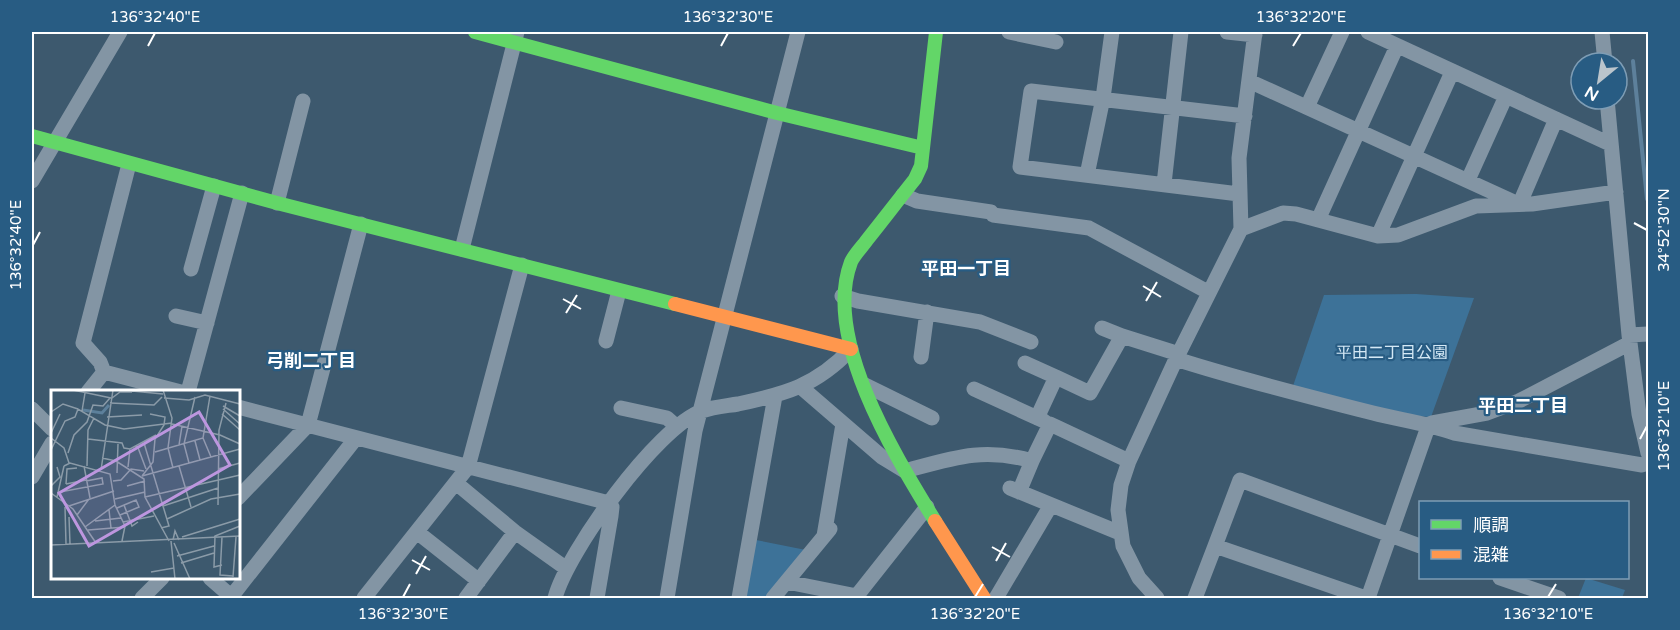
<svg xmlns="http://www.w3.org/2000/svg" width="1680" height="630" viewBox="0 0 1680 630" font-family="'Varela Round','Noto Sans JP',sans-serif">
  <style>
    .green { fill: #3d7298 }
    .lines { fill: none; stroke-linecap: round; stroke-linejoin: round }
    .stream { stroke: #5d809b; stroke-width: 4 }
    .street { stroke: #8395a4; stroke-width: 15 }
    .fast { stroke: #63d668; stroke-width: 14 }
    .slow { stroke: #ff974d; stroke-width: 14 }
    .ticks { fill: none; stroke: #fff; stroke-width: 2 }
    .labels { text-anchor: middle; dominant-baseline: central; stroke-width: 4.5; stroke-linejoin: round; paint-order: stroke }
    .park-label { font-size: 16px; fill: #d4e8f5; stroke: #285c83 }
    .neighbourhood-label { font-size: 18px; font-weight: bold; fill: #fff; stroke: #285c83 }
    .inset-river { fill: none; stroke: #5d809b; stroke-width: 3 }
    .inset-road { fill: none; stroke: #8b9ba8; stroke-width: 1.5 }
    .view { fill: #bd96df; fill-opacity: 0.15; stroke: #bd96df; stroke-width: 3 }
    .inset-edge { fill: none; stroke: #fff; stroke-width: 3 }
    .neatline { fill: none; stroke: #fff; stroke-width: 2 }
    .ticks-label { font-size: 15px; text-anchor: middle; fill: #fff }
  </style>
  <rect width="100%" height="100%" fill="#3d596e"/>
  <path class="green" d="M1416 294 1474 298 1431 417 1412 416 1293 386 1324 295Z
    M756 540 806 550 765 598H745Z
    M1586 578 1625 590 1622 598H1578Z"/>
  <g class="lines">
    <path class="stream" d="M1633 61 1647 199"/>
    <path class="street" d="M1009 32 1056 42
      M1227 32 1255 35
      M1368 32 1610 144
      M1602 32 1605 63
      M1249 81 1514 202
      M1607 99 1629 335 1639 414 1648 453
      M1307 107 1342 32
      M1087 175 1103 98 1112 32
      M1468 180 1506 96
      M32 181 120 32
      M1164 184 1181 32
      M1239 194 1020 167 1031 91 1245 116
      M903 195 917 201 991 212 993 215 1089 228 1208 292
      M277 203 303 101
      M1520 203 1556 119
      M1318 220 1397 46
      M1241 229 1283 213 1296 214 1378 236 1398 235 1476 206 1532 204 1616 192
      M1378 236 1452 72
      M462 249 517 32
      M191 269 214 186
      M842 296 858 301 980 322 1031 342
      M176 316 207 323
      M1102 328 1122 336
      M1629 335 1648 334
      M606 341 619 291
      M921 357 927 312
      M1176 359C1241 380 1307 396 1373 413 1400 420 1427 423 1454 433L1642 465 1648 463
      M1025 363 1056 377
      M104 372 100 362 83 343 129 164
      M865 385 932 418
      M802 388 882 457 905 471C953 458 983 447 1032 461L1050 424 1129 461
      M974 389 1044 421
      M88 392 104 372 181 392
      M188 392 242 193
      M238 407 609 503
      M621 408 667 418 676 426
      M32 409 52 429
      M1037 418 1056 377 1090 393 1122 336 1179 354
      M1432 423 1487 413 1519 401 1630 343
      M32 477 52 443
      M456 483 515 532 567 569
      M1010 488 1120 533
      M1019 492 1032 461
      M238 498 308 425 361 224
      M417 532 479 581
      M824 536 843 424
      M210 578 233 598
      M1500 578 1559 598
      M787 582 857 596
      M231 597 356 438
      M142 598 162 578
      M364 598 468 467 522 265
      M466 598 515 532
      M555 598C567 552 657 427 702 411 713 407 726 406 738 404 785 394 816 386 851 349
      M597 598 611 516 612 507 609 503
      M667 598 695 431 798 32
      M739 598 775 396
      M773 598 830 529
      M855 598 927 507
      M996 598 1051 505
      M1157 598 1139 578 1123 546 1118 510 1121 485 1129 461 1176 359 1241 229 1239 158 1255 32
      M1195 598 1215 546
      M1366 598 1215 546 1240 480 1420 546
      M1368 598 1429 424"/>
    <path class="fast" d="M475 32 777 113 923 148
      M32 136 277 203 675 304
      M935 521C896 457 822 339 851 262 854 255 862 247 867 240 883 220 899 199 915 179L921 166 936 32"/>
    <path class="slow" d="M675 304 851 349
      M935 521 984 598"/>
  </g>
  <path class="ticks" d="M148 46 155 33M721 46 728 33M1293 46 1301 33M1634 223 1647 230M33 245 40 232M1143 286 1161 297M563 299 581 309M1146 301 1157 282M566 313 577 295M1640 439 1647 426M992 547 1010 557M412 560 430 570M996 561 1006 543M416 574 426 556M403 597 410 584M975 597 983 584M1548 597 1556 584"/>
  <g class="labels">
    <g class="park-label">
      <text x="1392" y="353">平田二丁目公園</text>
    </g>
    <g class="neighbourhood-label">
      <text x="966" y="269">平田一丁目</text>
      <text x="311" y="361">弓削二丁目</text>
      <text x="1523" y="406">平田二丁目</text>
    </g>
  </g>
  <g transform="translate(51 390)">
    <rect width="189" height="189" fill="#3d596e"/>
    <path class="inset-river" d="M32 20 51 23 58 15"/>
    <path class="inset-road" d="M22 0 60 8M112 0 121 28 117 58 122 78M81 1 112 4M61 8 69 2H81M113 8 138 10 154 5 189 14M59 13 103 15 111 7M172 16 189 26M172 19 189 34M31 21 34 3M0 22 12 14 27 19M171 24 189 40M56 27 91 25M121 34 169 45 189 54M0 43 9 24M0 48 13 58 18 73M152 48 160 67M37 49 71 53 73 58 79 59 105 45M144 51 149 70M93 53 118 136 110 138M86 55 95 79M128 55 131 36M0 60 14 31 24 27 27 19 54 35 73 39 121 33M104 62 152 48 159 6M17 63 23 45 36 32 42 15 52 16 59 8M51 68 65 71 93 89 94 107 118 151M138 73 133 54 144 7M13 76 19 73 59 84 64 115 74 136 71 151M33 76 39 108M36 76 37 40 43 28M128 76 140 117M77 77 79 59M167 79 189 73M50 80 62 0M66 83 67 54M91 86 189 59M91 86 102 72 104 49 113 35 114 27 99 24M62 91 70 90 80 79 93 81M15 94 16 79 26 78M15 94 35 90M0 96 9 87 6 77M76 96 94 91M9 102 52 94 51 88 35 91M0 103 22 119 45 153M6 107 13 76M94 107 189 85M64 109 94 102M73 115 81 136 87 132M167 115 168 40 175 13M18 116 63 101M112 116 167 98M14 117 15 154M66 118 85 110 88 117 69 125M58 120 60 138M26 125 38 109M18 127 19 154M116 129 160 109 189 104M44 131 70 128M72 132 103 126M34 137 64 115M37 140 74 137M131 147 189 129M171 147 169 185 182 186M122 150 124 141 128 150M120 151 124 189M123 153 139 189M0 155 189 146M126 166 163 156M130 173 163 163M171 175 163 177 164 146 189 136M100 182 123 178M182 187 185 147"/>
    <path class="view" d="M148 22 179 75 38 156 8 103Z"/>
    <rect width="189" height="189" class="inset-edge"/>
  </g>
  <rect width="1680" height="630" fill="none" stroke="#285c83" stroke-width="66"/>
  <rect x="1419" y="501" width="210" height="78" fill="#285c83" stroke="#7e9db5" stroke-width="1.5"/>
  <rect x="1431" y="520" width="30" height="9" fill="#63d668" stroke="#7e9db5" stroke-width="1.5"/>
  <text x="1473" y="531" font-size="18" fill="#ffffff">順調</text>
  <rect x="1431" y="550" width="30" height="9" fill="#ff974d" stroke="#7e9db5" stroke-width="1.5"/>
  <text x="1473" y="561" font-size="18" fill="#ffffff">混雑</text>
  <g transform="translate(1599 81) rotate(210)"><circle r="28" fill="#285c83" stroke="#7e9db5" stroke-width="1.5"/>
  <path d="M0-4.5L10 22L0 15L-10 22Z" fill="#bbc5cc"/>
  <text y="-9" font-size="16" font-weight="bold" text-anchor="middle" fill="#ffffff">N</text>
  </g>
  <rect x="33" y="33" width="1614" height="564" class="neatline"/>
  <g class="ticks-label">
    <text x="155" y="22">136°32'40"E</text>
    <text x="728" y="22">136°32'30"E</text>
    <text x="1301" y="22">136°32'20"E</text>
    <text transform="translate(1664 230) rotate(-90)" y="5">34°52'30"N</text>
    <text transform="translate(16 245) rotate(-90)" y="5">136°32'40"E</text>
    <text transform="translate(1664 426) rotate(-90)" y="5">136°32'10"E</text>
    <text x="403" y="619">136°32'30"E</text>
    <text x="975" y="619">136°32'20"E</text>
    <text x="1548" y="619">136°32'10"E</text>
  </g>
</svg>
